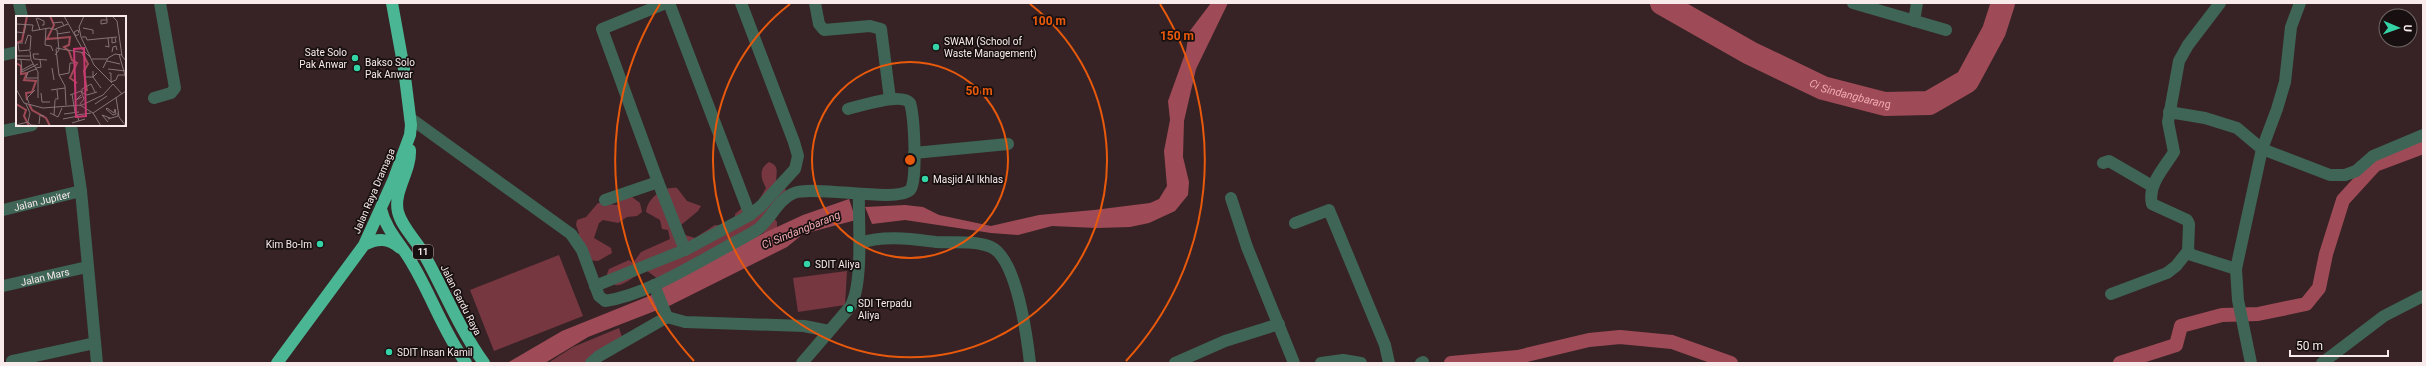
<svg xmlns="http://www.w3.org/2000/svg" width="2426" height="366" viewBox="0 0 2426 366" font-family="Roboto,sans-serif">
  <style>
    .green { fill: #773741 }
    .water { fill: #9f4b57 }
    .lines { fill: none; stroke-linecap: round; stroke-linejoin: round }
    .canal { stroke: #9f4b57; stroke-width: 14 }
    .river { stroke: #9f4b57; stroke-width: 24 }
    .street { stroke: #3e6556; stroke-width: 12 }
    .highway { stroke: #4ab693; stroke-width: 12 }
    .ring { fill: none; stroke: #e8590c; stroke-width: 2 }
    .poi-dot { fill: #35d4a7; stroke: #181010; stroke-width: 1.5 }
    .labels { text-anchor: middle; dominant-baseline: central; stroke-width: 3.5; stroke-linejoin: round; paint-order: stroke }
    .shield { fill: #181010; stroke: #b6a9aa; stroke-width: 1 }
    .shield-label { font-size: 9px; font-weight: bold; fill: #f9ebec }
    .poi-label { font-size: 10px; fill: #f9ebec; stroke: #181010; text-anchor: start }
    .street-label { font-size: 10px; fill: #f9ebec; stroke: #181010 }
    .water-label { font-size: 11px; font-style: italic; fill: #f1a9b1; stroke: #181010 }
    .inset-river { fill: none; stroke: #9f4b57; stroke-width: 2 }
    .inset-road { fill: none; stroke: #857375; stroke-width: 1 }
    .view { fill: #ca3871; fill-opacity: 0.15; stroke: #ca3871; stroke-width: 2 }
    .inset-edge { fill: none; stroke: #f9ebec; stroke-width: 2 }
    .centre { fill: #e8590c; stroke: #181010; stroke-width: 2 }
    .ring-label { font-size: 12px; text-anchor: middle; font-weight: bold; fill: #e8590c; stroke: #181010; stroke-width: 3.5; stroke-linejoin: round; paint-order: stroke }
  </style>
  <rect width="100%" height="100%" fill="#372325"/>
  <path class="green" d="M769 162C782 167 774 175 777 185L785 187 786 192 773 217 777 222V228L768 234 758 231 706 255H699L697 260 658 279 646 270C636 274 624 287 615 285L613 280 609 278 607 274 609 269 629 260 633 263 641 252 670 239 668 230 662 229 660 220 646 212C647 199 663 186 677 188L687 201 701 206 698 211 681 225 682 234 695 238 715 225 724 226 735 218V214L742 208 756 205 766 188C761 179 758 169 769 162Z
    M632 197 640 203 642 212 637 216 627 217 618 223 603 220 599 223 594 238 611 248 612 253 598 261 588 260 577 237 579 233 576 225 577 220 586 217 598 203 617 205 622 198Z
    M559 255 583 316 494 351 470 290Z
    M847 271 845 305 798 312 793 278Z
    M619 328 625 346 585 363H548L573 347Z"/>
  <path class="water" d="M1211 3H1228L1196 69 1184 121 1183 157 1189 182 1188 195 1175 211 1149 223 1130 227 1097 228 1052 226 1018 235 991 233 905 220 872 224 865 207 905 205 923 207 939 215 991 226 1039 215 1094 210 1150 203 1159 199 1167 186 1164 151 1170 120 1168 101 1186 51 1189 32Z
    M849 199 856 220 803 234 787 247 667 307 659 286 764 233 803 215Z
    M654 294 660 309 588 337 545 363H507L562 331Z"/>
  <g class="lines">
    <path class="canal" d="M1451 363 1518 357 1589 340 1620 337 1672 342 1731 363
      M2120 363 2176 345 2181 326 2222 315 2258 314 2306 304 2319 288 2326 254 2343 200 2375 165 2423 147"/>
    <path class="river" id="s1" d="M1662 3 1750 53 1823 88 1885 104 1929 103 1967 81 1994 31 2003 3"/>
    <g class="street">
      <path d="M19 3 22 17"/>
      <path d="M666 3 602 29 658 182 685 250"/>
      <path d="M669 3 750 215"/>
      <path d="M815 3 819 24 824 30 870 26 881 29 890 99"/>
      <path d="M1853 3 1946 30"/>
      <path d="M2220 3 2188 45 2179 61 2168 122 2174 152C2165 167 2147 185 2152 204L2187 220 2189 224 2188 251 2192 255 2236 269"/>
      <path d="M1914 21 1917 3"/>
      <path d="M3 55 17 52"/>
      <path d="M154 98 171 93 175 88 160 3"/>
      <path d="M2169 112 2205 118 2237 128 2262 149 2330 175H2345L2356 171 2373 156 2423 135"/>
      <path d="M410 118 571 234 582 250 599 296 605 301C644 295 686 269 721 250 733 243 746 237 758 229 771 219 778 199 794 193 815 185 897 203 910 190 918 182 914 115 910 103 901 92 861 106 848 109"/>
      <path d="M71 125 81 191 97 363"/>
      <path d="M3 131 32 125"/>
      <path d="M914 153 1008 144"/>
      <path d="M2103 163 2109 161 2152 186"/>
      <path d="M1231 198 1247 247 1294 363"/>
      <path d="M605 200 658 182"/>
      <path id="s2" d="M3 210 81 191"/>
      <path d="M1295 223 1329 210 1385 345 1389 363"/>
      <path d="M860 243C885 235 911 239 936 242 953 243 975 240 991 247 1017 259 1027 337 1030 363"/>
      <path d="M654 285 667 317"/>
      <path id="s3" d="M3 286 87 267"/>
      <path d="M595 286 685 250 750 215 761 206 795 169 798 156 794 142 741 3"/>
      <path d="M2111 294 2167 273 2176 266 2188 251"/>
      <path d="M667 317 685 322 804 326 829 331"/>
      <path d="M12 361 95 343"/>
      <path d="M591 363 599 356 667 317"/>
      <path d="M802 363 850 307C864 285 858 221 859 194"/>
      <path d="M1175 363 1225 341 1279 324"/>
      <path d="M1321 363 1343 360 1361 363"/>
      <path d="M1421 363 1423 362"/>
      <path d="M2251 363 2238 300 2236 269 2262 149 2277 109 2285 82 2291 27 2300 3"/>
      <path d="M2322 363 2384 316 2423 296"/>
    </g>
    <path class="highway" d="M410 150C411 172 393 191 398 212 402 228 418 242 425 256 445 292 460 330 484 363
      M381 209C386 231 403 246 413 265 432 297 444 333 466 363
      M364 245C378 238 388 238 400 248
      M277 363 364 245 393 181 410 135 411 125 404 69 392 3"/>
  </g>
  <g class="ring">
    <circle cx="910" cy="160" r="98"/>
    <path d="M1030 4A197 197 0 1 1 790 4"/>
    <path d="M694 361A295 295 0 0 1 660 4M1160 4A295 295 0 0 1 1126 361"/>
  </g>
  <g class="poi-dot">
    <circle cx="936" cy="47" r="4"/>
    <circle cx="355" cy="58" r="4"/>
    <circle cx="357" cy="68" r="4"/>
    <circle cx="925" cy="179" r="4"/>
    <circle cx="320" cy="244" r="4"/>
    <circle cx="807" cy="264" r="4"/>
    <circle cx="850" cy="309" r="4"/>
    <circle cx="389" cy="352" r="4"/>
  </g>
  <g class="labels">
    <rect class="shield" x="413" y="245" width="20" height="14" rx="3"/>
    <g class="shield-label">
      <text x="423" y="252">11</text>
    </g>
    <g class="poi-label">
      <text x="944" y="41">SWAM (School of<tspan x="944" dy="12">Waste Management)</tspan></text>
      <text x="347" y="52" text-anchor="end">Sate Solo<tspan x="347" dy="12">Pak Anwar</tspan></text>
      <text x="365" y="62">Bakso Solo<tspan x="365" dy="12">Pak Anwar</tspan></text>
      <text x="933" y="179">Masjid Al Ikhlas</text>
      <text x="312" y="244" text-anchor="end">Kim Bo-Im</text>
      <text x="815" y="264">SDIT Aliya</text>
      <text x="858" y="303">SDI Terpadu<tspan x="858" dy="12">Aliya</tspan></text>
      <text x="397" y="352">SDIT Insan Kamil</text>
    </g>
    <g class="street-label">
      <text transform="translate(374 191) rotate(-67)">Jalan Raya Dramaga</text>
      <text stroke="none"><textPath href="#s2" startOffset="40">Jalan Jupiter</textPath></text>
      <text stroke="none"><textPath href="#s3" startOffset="43">Jalan Mars</textPath></text>
      <text transform="translate(461 300) rotate(63)">Jalan Gardu Raya</text>
    </g>
    <g class="water-label">
      <text stroke="none"><textPath href="#s1" startOffset="210">Ci Sindangbarang</textPath></text>
      <text transform="translate(801 230) rotate(-22)">Ci Sindangbarang</text>
    </g>
  </g>
  <g transform="translate(16 16)">
    <rect width="110" height="110" fill="#372325"/>
    <path class="inset-river" d="M34 0 38 9 31 23 54 21 53 29 48 31 53 35 56 44 61 47 54 62 61 67M0 27 6 25 11 0M66 36 72 48 68 55 71 75M0 47 5 50V58L11 57 8 64 20 65 16 76 10 77 11 84M0 88 10 94 8 100 13 110M13 88 16 94 30 102 34 110"/>
    <path class="inset-road" d="M48 0 67 34 74 41M68 0 63 11 65 21 78 49 96 67M96 0 101 5 106 40 110 45M90 1 91 3V7L85 8V4H91M20 2 24 14M21 2 28 5V9H26M37 7 46 6 48 10M0 8 17 9 16 15 33 12 41 14M30 12 29 29 35 30 37 35M67 12 77 14V18M39 13 52 8M1 16 8 17 10 8M63 17 62 14 58 16 60 20 63 18M41 18 54 16M66 21H70L71 24 101 21M96 22V27L100 26 99 22M7 27H2L3 35 14 34M9 28 12 19 15 20M89 30 93 31 92 22M40 32 69 37M40 33 43 59 49 70 50 89M14 34 15 20M14 35 15 44 22 56V82M96 36 97 31 100 30 101 34M23 38H17L18 43 31 44M103 38 110 63M39 39 43 34 41 14M0 40H14M0 43 14 44M5 43 6 56 22 48M76 43H91M91 45 104 48M20 52 25 51 24 44M36 52 38 64M87 52 92 42 99 38 106 39M20 53 12 56 10 62H22M92 53 110 55M6 54 17 48M77 55V61L85 72M93 57H95V66L100 64 102 59H109M43 59 53 57 54 47H59M69 61H77L81 57M0 73 8 87 27 92 66 89 87 79 97 68 106 78M35 74 49 72M65 76 71 79 81 76M66 76V73L75 68 79 76M25 77 26 86H34M56 78 59 96M54 79 65 75 68 83 64 88M65 79 60 84 66 81M100 81 103 101 110 110M39 83H42L41 74M13 87 11 82 19 74M79 88 91 80M64 89 77 97 110 75M90 93 97 99 100 98 99 93M90 93 91 92 98 97 99 93M34 97 42 101 46 92M77 97 85 110M48 98 63 96M38 99 39 84M47 103 62 100M92 103 102 100V97M63 105 61 99 75 97M12 106 15 109 28 110M92 106 86 99 94 102M56 107 69 103M23 108 24 99 28 100M0 109 12 106 14 97 10 88"/>
    <path class="view" d="M68 32 70 100 60 101 58 33Z"/>
    <rect width="110" height="110" class="inset-edge"/>
  </g>
  <circle cx="910" cy="160" r="6" class="centre"/>
  <g class="ring-label">
    <text x="1049" y="25">100 m</text>
    <text x="1177" y="40">150 m</text>
    <text x="979" y="95">50 m</text>
  </g>
  <rect width="2426" height="366" fill="none" stroke="#f9ebec" stroke-width="8"/>
  <g transform="translate(2398 28) rotate(92)"><circle r="19" fill="#181010" stroke="#726868"/>
  <path d="M0-3L7 15L0 10L-7 15Z" fill="#35d4a7"/>
  <text y="-6" font-size="11" font-weight="bold" text-anchor="middle" fill="#f9ebec">U</text>
  </g>
  <path d="M2290 350v6h98v-6" fill="none" stroke="#f9ebec" stroke-width="2"/>
  <text x="2296" y="350" font-size="12" fill="#f9ebec" stroke="#181010" stroke-width="3" paint-order="stroke">50 m</text>
</svg>
